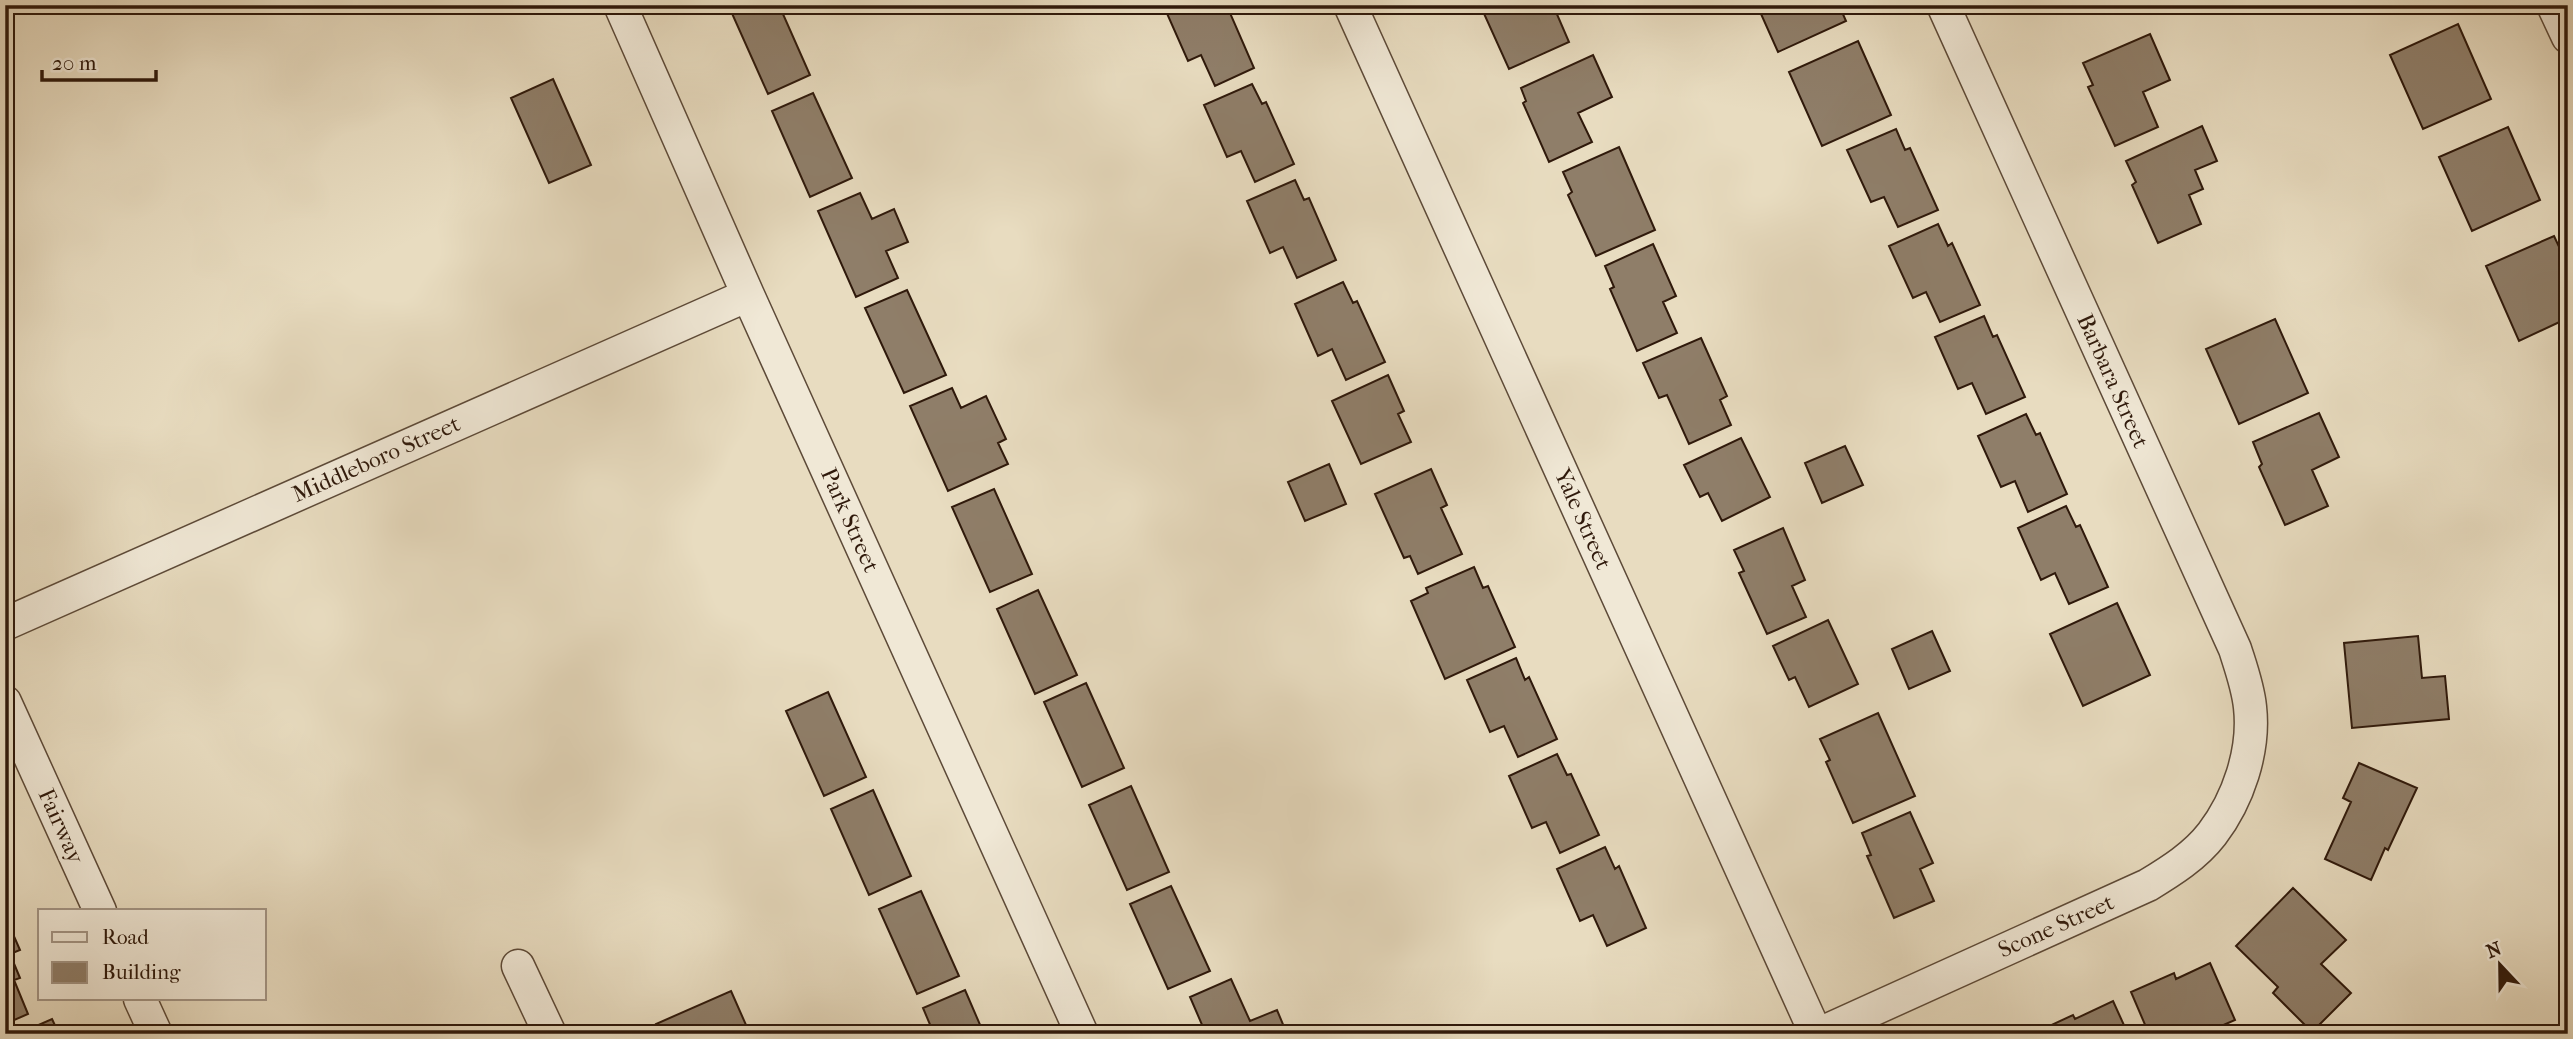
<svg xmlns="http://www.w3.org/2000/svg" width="2573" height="1039" viewBox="0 0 2573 1039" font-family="'IM FELL French Canon',serif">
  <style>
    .building { fill: #8f7e69; stroke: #2f190b; stroke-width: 2 }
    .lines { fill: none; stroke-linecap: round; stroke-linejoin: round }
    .street-casing { stroke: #5d4a38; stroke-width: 35 }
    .street { stroke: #f0e8d6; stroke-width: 32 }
    .labels { text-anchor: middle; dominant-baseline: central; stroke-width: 7; stroke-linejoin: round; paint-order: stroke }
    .street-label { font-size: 23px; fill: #2f190b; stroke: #f0e8d6 }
  </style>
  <rect width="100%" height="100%" fill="#e8dcc0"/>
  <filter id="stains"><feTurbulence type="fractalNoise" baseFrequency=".00286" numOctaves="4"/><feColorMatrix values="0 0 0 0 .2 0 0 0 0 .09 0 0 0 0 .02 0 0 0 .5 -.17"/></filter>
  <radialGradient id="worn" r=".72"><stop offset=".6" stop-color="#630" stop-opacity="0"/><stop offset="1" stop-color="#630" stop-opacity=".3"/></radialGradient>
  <path class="building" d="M738 5H779L810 75 768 94 730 9Z
    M1173 5H1222L1223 8 1227 6 1254 68 1215 86 1201 55 1188 61 1165 9Z
    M1485 5H1553L1569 42 1509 69 1481 7Z
    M1757 5H1839L1846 21 1778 52Z
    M2458 24 2491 99 2423 129 2390 55Z
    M2150 34 2170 80 2143 92 2158 127 2115 146 2088 87 2093 85 2083 63Z
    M1858 41 1891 115 1822 146 1789 72Z
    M1593 55 1612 97 1578 113 1592 142 1549 162 1523 103 1526 101 1521 88Z
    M553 79 591 165 549 183 511 98Z
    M1252 84 1262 104 1266 102 1294 164 1255 182 1241 151 1227 157 1204 105Z
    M813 93 852 178 810 197 772 111Z
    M2202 126 2217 161 2195 170 2203 189 2189 195 2201 224 2158 243 2132 185 2136 182 2126 161Z
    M2508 127 2540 200 2472 231 2439 157Z
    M1896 129 1905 150 1910 148 1938 210 1898 227 1884 197 1871 202 1847 150Z
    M1619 147 1655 230 1596 256 1568 195 1572 192 1563 172Z
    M1295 180 1304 200 1309 198 1336 260 1297 278 1283 247 1270 253 1247 201Z
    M860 193 872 219 894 209 908 242 886 251 898 278 856 297 818 211Z
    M1938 224 1948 246 1952 243 1980 305 1940 322 1926 292 1913 298 1889 246Z
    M2554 236 2568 266V318L2519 341 2486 266Z
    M1653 244 1676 296 1663 302 1677 333 1637 351 1610 289 1614 287 1605 266Z
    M1343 282 1353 303 1357 301 1385 362 1346 380 1332 349 1318 356 1295 304Z
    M907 290 946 375 904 393 865 308Z
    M1984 316 1993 337 1997 335 2025 397 1986 414 1972 383 1958 389 1935 337Z
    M2275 319 2308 393 2239 424 2206 349Z
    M1701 338 1727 396 1720 400 1731 425 1689 444 1667 395 1659 398 1643 363Z
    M1388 375 1404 411 1398 414 1411 442 1361 464 1332 401Z
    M952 388 961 408 986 396 1006 439 998 443 1008 464 948 491 910 406Z
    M2319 413 2339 457 2312 470 2328 506 2285 525 2259 467 2262 464 2253 442Z
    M2026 414 2036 435 2040 433 2067 494 2028 512 2015 481 2001 487 1978 436Z
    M1741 438 1770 497 1722 521 1708 493 1700 497 1684 465Z
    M1845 446 1863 485 1822 503 1805 463Z
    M1329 464 1346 504 1305 521 1288 482Z
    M1431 469 1447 505 1441 508 1462 554 1418 574 1410 556 1404 558 1375 494Z
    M994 489 1032 574 990 592 952 507Z
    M2066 506 2076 527 2080 525 2108 587 2069 604 2055 573 2041 580 2018 528Z
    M1783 528 1805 580 1792 586 1806 617 1767 634 1739 573 1744 571 1734 550Z
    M1474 567 1483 588 1488 586 1515 647 1445 679 1411 601 1428 593 1426 588Z
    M1038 590 1077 675 1035 694 997 609Z
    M2117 603 2150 675 2083 706 2050 634Z
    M1828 620 1858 684 1809 707 1795 677 1789 680 1773 646Z
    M1932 631 1950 671 1909 689 1892 649Z
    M2418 636 2422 678 2445 676 2449 719 2352 728 2344 643Z
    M1516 658 1525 680 1529 677 1557 739 1518 757 1504 726 1490 732 1467 680Z
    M1086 683 1124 768 1082 787 1044 702Z
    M828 692 866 777 824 796 786 711Z
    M1878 713 1915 796 1853 823 1826 762 1830 760 1820 739Z
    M1557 754 1567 775 1571 774 1599 835 1560 853 1546 822 1532 828 1509 776Z
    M2359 763 2417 788 2388 850 2385 848 2371 880 2325 859 2351 802 2343 798Z
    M1131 786 1169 872 1127 890 1089 805Z
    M873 790 911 876 869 895 831 809Z
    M1910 812 1933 863 1920 869 1934 901 1894 918 1867 856 1871 855 1862 833Z
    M1605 847 1615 869 1619 866 1646 928 1607 946 1593 915 1580 921 1557 869Z
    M1171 886 1210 971 1168 989 1130 904Z
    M2293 888 2346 940 2321 964 2351 993 2312 1032 2273 993 2278 987 2236 946Z
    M921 891 959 976 917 994 879 909Z
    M9 925 20 950 10 954 20 978 14 980 28 1014 5 1024V927Z
    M2210 963 2235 1020 2203 1034H2180L2178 1030 2169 1034H2149L2131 992 2174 973 2176 979Z
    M1231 979 1250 1021 1277 1010 1287 1034H1200L1198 1030 1203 1027 1190 997Z
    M965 990 984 1034H934L923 1008Z
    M731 991 750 1034H660L656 1024Z
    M2113 1001 2128 1034H2032L2073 1015 2075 1019Z
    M52 1019 59 1034H18Z"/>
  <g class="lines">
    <g class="street-casing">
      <path id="street" d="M620 5 748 295 1082 1034
        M1350 5 1816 1034
        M2553 5 2568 37
        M5 624 748 295
        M5 702 100 911
        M518 966 550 1034
        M140 999 156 1034
        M1819 1034 2148 885C2171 871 2195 856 2212 834 2238 800 2255 751 2250 707 2248 687 2241 668 2235 649L1943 5"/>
    </g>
    <use href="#street" class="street"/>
  </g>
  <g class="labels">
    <g class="street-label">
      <text transform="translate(2113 381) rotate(66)">Barbara Street</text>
      <text transform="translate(376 459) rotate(-24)">Middleboro Street</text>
      <text transform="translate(1583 519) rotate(66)">Yale Street</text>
      <text transform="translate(850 520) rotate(66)">Park Street</text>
      <text transform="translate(61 826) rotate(66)">Fairway</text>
      <text transform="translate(2056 926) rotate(-24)">Scone Street</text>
    </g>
  </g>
  <rect width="2573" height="1039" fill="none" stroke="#e8dcc0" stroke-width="28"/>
  <rect x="7" y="7" width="2559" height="1025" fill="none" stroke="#2f190b" stroke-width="3.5"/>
  <rect x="14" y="14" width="2545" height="1011" fill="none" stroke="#2f190b" stroke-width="2"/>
  <rect x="38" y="909" width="228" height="91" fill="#f0e8d6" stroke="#a39585" stroke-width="2"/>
  <rect x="52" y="932" width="35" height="10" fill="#f0e8d6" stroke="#a39585" stroke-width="2"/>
  <text x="102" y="944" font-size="21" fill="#2f190b">Road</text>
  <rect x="52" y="962" width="35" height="21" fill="#8f7e69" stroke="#a39585" stroke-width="2"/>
  <text x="102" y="979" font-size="21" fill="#2f190b">Building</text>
  <g transform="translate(2500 965) rotate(338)" stroke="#f0e8d6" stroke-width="5" paint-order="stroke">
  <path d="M0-5L12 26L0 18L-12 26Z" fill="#2f190b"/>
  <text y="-10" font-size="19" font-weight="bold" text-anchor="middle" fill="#2f190b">N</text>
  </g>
  <path d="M42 70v10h114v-10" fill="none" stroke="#2f190b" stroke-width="3.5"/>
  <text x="52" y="70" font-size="21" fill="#2f190b" stroke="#f0e8d6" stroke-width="5" paint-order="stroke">20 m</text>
  <rect width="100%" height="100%" filter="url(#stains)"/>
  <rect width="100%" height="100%" fill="url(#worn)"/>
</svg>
